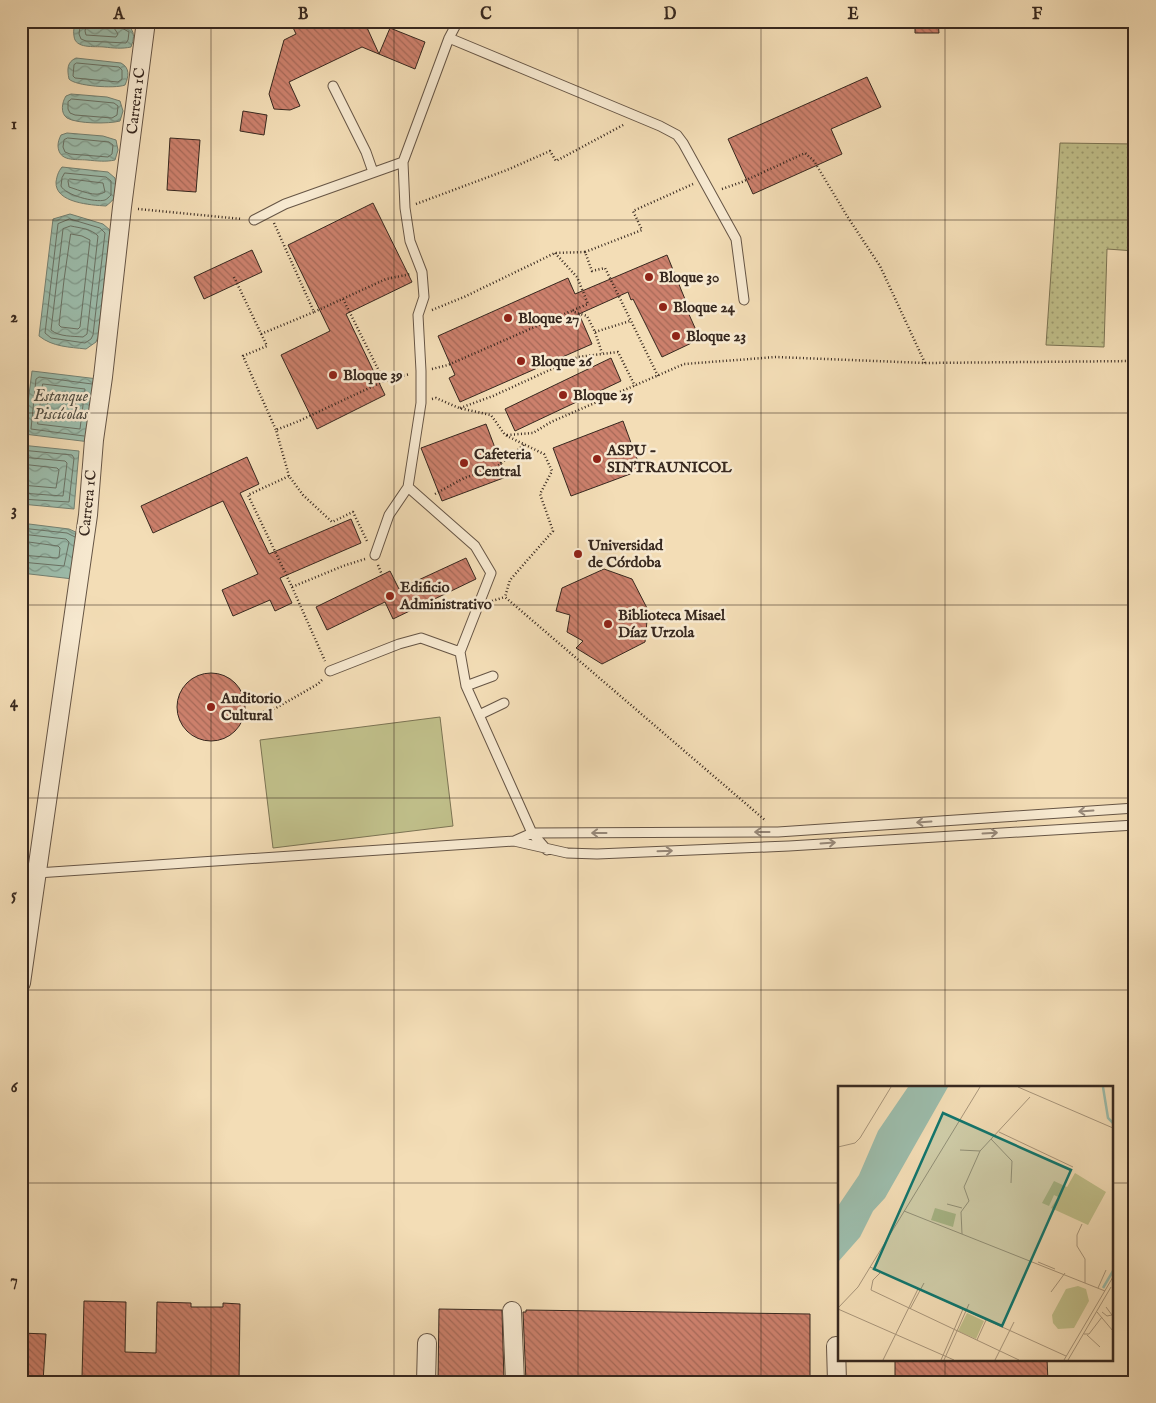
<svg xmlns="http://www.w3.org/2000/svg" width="1156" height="1403" viewBox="0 0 1156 1403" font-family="'IM FELL English',serif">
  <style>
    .grass { fill: url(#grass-dots); stroke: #7c7454 }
    .pitch { fill: #c0bf8a; stroke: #7c7454 }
    .water { fill: url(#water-waves); stroke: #748173 }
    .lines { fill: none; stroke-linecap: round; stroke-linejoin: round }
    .shore { stroke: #6a7265; stroke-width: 1 }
    .building { fill: url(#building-back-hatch); stroke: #37281f }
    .service-casing { stroke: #665545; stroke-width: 11 }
    .minor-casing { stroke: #665545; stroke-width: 20 }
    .path { stroke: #37281f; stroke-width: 2.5; stroke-dasharray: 1 2.5; stroke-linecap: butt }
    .service { stroke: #f7e9d0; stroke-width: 9 }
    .minor { stroke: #f7e9d0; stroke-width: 18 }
    .oneway { stroke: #978878 }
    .grid { fill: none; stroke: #37281f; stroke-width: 1; stroke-opacity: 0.55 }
    .poi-dot { fill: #8f2418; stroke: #f7e9d0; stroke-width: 2 }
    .labels { text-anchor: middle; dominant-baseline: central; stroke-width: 5; stroke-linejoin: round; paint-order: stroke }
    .street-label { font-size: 15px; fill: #37281f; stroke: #f7e9d0 }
    .poi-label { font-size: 15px; font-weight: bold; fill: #37281f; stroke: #f7e9d0; text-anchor: start }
    .water-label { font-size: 16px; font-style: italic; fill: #504d42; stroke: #f7e9d0 }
    .inset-river { fill: none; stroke: #9cbcab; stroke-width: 2.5 }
    .inset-road { fill: none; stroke: #a8957a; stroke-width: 1 }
    .view { fill: #0f766e; fill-opacity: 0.15; stroke: #0f766e; stroke-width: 2.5 }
    .inset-edge { fill: none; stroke: #37281f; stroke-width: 2.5 }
    .neatline { fill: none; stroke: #37281f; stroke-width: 2 }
    .grid-label { font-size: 16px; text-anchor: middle; font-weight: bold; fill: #37281f }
  </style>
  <defs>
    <pattern id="grass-dots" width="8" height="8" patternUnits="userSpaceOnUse" patternTransform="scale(1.25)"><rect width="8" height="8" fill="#c0bf8a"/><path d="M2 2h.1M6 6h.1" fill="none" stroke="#9d9b70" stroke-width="1.8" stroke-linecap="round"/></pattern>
    <pattern id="water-waves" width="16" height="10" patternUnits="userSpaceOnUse" patternTransform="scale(1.25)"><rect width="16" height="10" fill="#9cbcab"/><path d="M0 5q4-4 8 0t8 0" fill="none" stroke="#80998b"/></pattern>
    <pattern id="building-back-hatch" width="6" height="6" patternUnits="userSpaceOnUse" patternTransform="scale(1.25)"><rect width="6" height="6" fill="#cc806c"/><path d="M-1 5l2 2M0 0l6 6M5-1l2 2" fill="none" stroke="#a66958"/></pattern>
  </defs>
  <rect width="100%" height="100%" fill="#f3ddb6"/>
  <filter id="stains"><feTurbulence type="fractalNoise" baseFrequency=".004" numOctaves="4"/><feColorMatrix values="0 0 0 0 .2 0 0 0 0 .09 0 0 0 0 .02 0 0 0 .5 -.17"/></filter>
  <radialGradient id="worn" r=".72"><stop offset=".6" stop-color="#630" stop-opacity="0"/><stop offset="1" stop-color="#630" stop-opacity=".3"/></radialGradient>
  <path class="grass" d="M1060 143 1135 144V251L1107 249 1104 347 1046 345Z"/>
  <path class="pitch" d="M440 717 453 826 273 848 260 740Z"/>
  <path class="water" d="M78 21C97 21 145 14 131 47 122 49 113 48 104 47 94 46 75 49 74 36 73 30 74 26 78 21Z
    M76 58 121 63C130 68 129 76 125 85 115 89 75 86 69 79 67 69 67 62 76 58Z
    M71 94 107 97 120 101 123 111 120 121C109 124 77 124 67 118 60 113 62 102 66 96Z
    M67 133 103 136 116 140 118 150 115 160C106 162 97 161 87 160 75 159 59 162 58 146 58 142 59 139 61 135Z
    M62 167 108 172 115 178C117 193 119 196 106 206 91 205 55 203 56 182 57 176 58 172 62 167Z
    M70 214 103 224 110 230 98 337 96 342 86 349C69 347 53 347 39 336L53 219Z
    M32 371 98 379 90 442 24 434Z
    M21 445 79 451 74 509 21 504Z
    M21 523 69 529 78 533 73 579 21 573Z"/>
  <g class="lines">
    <path class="shore" d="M81 21 79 34 81 39 86 41 126 43 128 40 129 32 120 27 119 21
      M87 21 85 31 86 35 116 37 118 34 114 28 112 21
      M77 63 119 67 122 70V79L118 82 75 78 73 76 74 65Z
      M72 99 114 103 118 106 117 115 112 118 75 115 70 113 68 109V102Z
      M68 138 109 142 113 145 112 154 108 157 70 154 65 152 63 147 64 140Z
      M65 173 106 177 111 181V195C110 196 106 200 105 200 95 203 65 195 61 186L62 178Z
      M70 179 103 183 105 192C96 198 79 190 69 187L68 181Z
      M70 219 100 228 105 233 93 335 91 339 85 343 51 338 45 333 58 224Z
      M71 226C80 228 92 229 98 236L87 334 83 337C73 336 59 337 51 330L63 229Z
      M71 234 82 236 90 240 80 327 78 329 61 327 59 325 64 280Z
      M43 384 85 389 80 429 38 424Z
      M49 393 76 396 74 420 46 418Z
      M84 436 31 429 36 379 39 377 92 384
      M21 450 72 455 74 458 69 502 21 499
      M21 457 65 461 67 463 63 496 21 493
      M21 464 57 468 59 470 56 488 21 485
      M21 528 67 533 75 537
      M21 534 66 539 69 542 64 566 21 562
      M21 541 58 546 60 548 59 557 57 558 21 555"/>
  </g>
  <path class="building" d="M290 21H364L379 54 390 28 425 42 415 69 362 47 289 82 300 106 290 110 274 109 269 94 284 40 296 34Z
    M915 21H938L939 33H915Z
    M867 77 881 107 831 129 842 154 753 194 728 139Z
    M243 111 267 115 264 135 240 131Z
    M170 138 200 140 196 192 167 190Z
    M373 203 412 282 346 314 385 395 317 429 281 355 330 331 288 245Z
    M252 250 262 272 204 299 194 277Z
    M667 255 689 309 687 310 700 339 662 357 633 299 631 300 628 292 579 314 592 344 460 402 449 378 455 375 438 336 568 278 575 294Z
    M611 358 621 381 515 431 505 409Z
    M623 421 641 470 571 496 553 448Z
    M486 424 506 477 442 501 421 448Z
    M247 457 259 484 240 493 269 554 351 519 361 543 280 578 292 603 275 611 270 600 233 616 222 590 258 574 223 501 153 533 141 506Z
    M466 558 476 579 393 619 385 602 327 630 316 607 390 571 399 589Z
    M604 569 632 579 648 610 645 642 602 664 576 648 583 641 567 632 570 615 556 611 562 588Z
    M177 707a34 34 0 1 1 68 0a34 34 0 1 1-68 0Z
    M84 1301 126 1302 125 1352 156 1353 157 1302 191 1303V1307H223V1303L240 1304 239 1382 140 1379 139 1382H119V1378L82 1377Z
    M439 1309 502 1310 504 1382H438Z
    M526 1310 810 1314V1382H526L523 1312H526Z
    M21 1333 46 1334 43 1382H21Z
    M895 1359H1047L1048 1382H895Z"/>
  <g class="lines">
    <g class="service-casing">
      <path id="service" d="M458 21 449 38 403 162 405 208 410 241 422 272 424 297 418 315 421 371V403L408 487 475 546 491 573 460 652 466 686 532 833 547 850
        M449 38 660 126 677 135 683 143 736 239 744 300
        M333 86 366 152 373 172
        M254 220 285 204 403 162
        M375 555 389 515 408 487
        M330 671 399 644 421 638 460 652
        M466 686 493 676
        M479 715 504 703
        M514 841 532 833 778 832 1135 808
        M37 873 514 841 567 853 597 854 789 846 1135 825"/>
    </g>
    <g class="minor-casing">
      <path id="minor" d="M21 983 88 515 94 440 103 377 122 207 146 21
        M512 1311 515 1382
        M836 1346 837 1382
        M426 1382 427 1343"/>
    </g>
    <path class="path" d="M722 189 742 182 805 153 814 161 847 216 880 266 925 363
      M416 204 507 170 550 151 556 161 625 124
      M138 209 242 219
      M274 223 314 312 386 279 411 274
      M585 252 642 230 633 211 693 184
      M555 253 577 277 588 304 571 311 587 316 595 332 602 353
      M234 277 267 346 243 356 276 430
      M343 299 384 381 410 374
      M432 310 464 297 555 253 585 252 592 271 605 268 658 376
      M595 332 630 321
      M261 334 314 312
      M432 369 448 365 571 311
      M432 399 436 398 459 408 491 415 505 435 544 454 552 471 540 494 553 531 510 580 505 597 766 821
      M460 408 493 396 578 357 618 352 635 386
      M507 435 533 433 551 422 684 364 776 357 925 363 1135 361
      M289 476 276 430 299 421 384 381
      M435 494 464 478 495 468 525 444
      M365 559 343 566 292 587 248 495 289 476 303 495 332 522 353 512 367 541
      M378 565 382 575
      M292 587 325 661
      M492 601 505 597
      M243 718 276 708 318 684 322 680"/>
    <use href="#service" class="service"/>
    <use href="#minor" class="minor"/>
  </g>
  <defs><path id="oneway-shaft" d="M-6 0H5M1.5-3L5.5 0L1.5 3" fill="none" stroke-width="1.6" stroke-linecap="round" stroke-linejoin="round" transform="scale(1.25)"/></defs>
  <g class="oneway">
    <use href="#oneway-shaft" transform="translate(1086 811) rotate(176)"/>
    <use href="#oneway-shaft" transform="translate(924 822) rotate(176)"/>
    <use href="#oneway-shaft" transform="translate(762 832) rotate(180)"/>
    <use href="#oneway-shaft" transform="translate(599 833) rotate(180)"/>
    <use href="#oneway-shaft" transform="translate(990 833) rotate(-3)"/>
    <use href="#oneway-shaft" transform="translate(828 843) rotate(-4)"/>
    <use href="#oneway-shaft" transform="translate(665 851) rotate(-2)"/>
  </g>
  <path class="grid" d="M211 21V1382M394 21V1382M578 21V1382M761 21V1382M945 21V1087M21 220H1135M21 413H1135M21 605H1135M21 798H1135M21 990H1135M21 1183H840M1112 1183H1135M945 1359V1382"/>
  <g class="poi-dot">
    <circle cx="649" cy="277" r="5"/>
    <circle cx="663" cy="307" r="5"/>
    <circle cx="508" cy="318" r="5"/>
    <circle cx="676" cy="336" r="5"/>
    <circle cx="521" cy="361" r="5"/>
    <circle cx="333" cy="375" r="5"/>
    <circle cx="563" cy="395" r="5"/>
    <circle cx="597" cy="459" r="5"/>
    <circle cx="464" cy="463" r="5"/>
    <circle cx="578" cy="554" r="5"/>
    <circle cx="390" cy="596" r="5"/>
    <circle cx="608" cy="624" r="5"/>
    <circle cx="211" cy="707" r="5"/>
  </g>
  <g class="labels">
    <g class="street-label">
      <text transform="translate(136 101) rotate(-83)">Carrera 1C</text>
      <text transform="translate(88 503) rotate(-84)">Carrera 1C</text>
    </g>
    <g class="poi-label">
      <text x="659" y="277">Bloque 30</text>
      <text x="673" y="307">Bloque 24</text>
      <text x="518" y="318">Bloque 27</text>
      <text x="686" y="336">Bloque 23</text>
      <text x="531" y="361">Bloque 26</text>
      <text x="343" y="375">Bloque 39</text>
      <text x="573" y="395">Bloque 25</text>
      <text x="607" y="450">ASPU -<tspan x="607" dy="17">SINTRAUNICOL</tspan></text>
      <text x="474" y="454">Cafeteria<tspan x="474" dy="17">Central</tspan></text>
      <text x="588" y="545">Universidad<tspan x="588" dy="17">de Córdoba</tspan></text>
      <text x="400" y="587">Edificio<tspan x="400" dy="17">Administrativo</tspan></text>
      <text x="618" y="615">Biblioteca Misael<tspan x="618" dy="17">Díaz Urzola</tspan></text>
      <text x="221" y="698">Auditorio<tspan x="221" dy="17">Cultural</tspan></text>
    </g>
    <g class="water-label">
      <text x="61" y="397">Estanque<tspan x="61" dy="18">Piscícolas</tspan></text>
    </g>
  </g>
  <g transform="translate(838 1086)">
    <rect width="275" height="275" fill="#f3ddb6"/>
    <path d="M237 87 268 106 250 139 213 122 220 111 216 109 211 120 204 117 216 95 229 101Z" fill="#c0bf8a"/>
    <path d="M129 227 146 235 138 253 120 245Z" fill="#c0bf8a"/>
    <path d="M97 122 118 128 115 141 93 134ZM240 200 248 203 251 215 236 242 220 243 215 237 214 229 228 203Z" fill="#c0bf8a"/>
    <path d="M70 1H110L47 112 35 125 22 151 0 176V120L21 89 40 45Z" fill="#9cbcab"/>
    <path class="inset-river" d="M265 1 270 32 275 37M265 202 275 185"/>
    <path class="inset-road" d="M180 1 275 42M161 46 235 81M153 53 174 75 173 97M0 61 17 57 22 52 53 1M122 64 142 65M109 118 124 122M66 125 267 205M244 138 239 149V160L247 173V197M124 148 123 126 131 115 126 101 142 65 192 11M200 176 217 183M32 181 228 270M43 186 35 194 33 204 181 274M260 202 268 184M213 206 227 187M0 222 20 201 142 1M0 223 116 274M72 223 86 197M259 226 275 245M264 226 269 230 274 229 268 221M246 248H251L264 231M249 249 262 261M139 254 148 234M45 274 80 203M103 274 125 223M106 274 131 218M157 274 176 236M226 274 275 191M230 274 273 201"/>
    <path class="view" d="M105 27 233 84 164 240 36 183Z"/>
    <rect width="275" height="275" class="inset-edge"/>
  </g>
  <rect width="1156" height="1403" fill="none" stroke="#f3ddb6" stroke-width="55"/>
  <rect x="28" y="28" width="1100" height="1348" class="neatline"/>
  <g class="grid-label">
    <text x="119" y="19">A</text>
    <text x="303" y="19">B</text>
    <text x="486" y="19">C</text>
    <text x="670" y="19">D</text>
    <text x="853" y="19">E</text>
    <text x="1037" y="19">F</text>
    <text x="14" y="129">1</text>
    <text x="14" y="322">2</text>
    <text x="14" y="515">3</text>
    <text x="14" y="707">4</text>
    <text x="14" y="900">5</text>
    <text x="14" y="1092">6</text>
    <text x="14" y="1285">7</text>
  </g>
  <rect width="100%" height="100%" filter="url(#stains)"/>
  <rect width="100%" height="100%" fill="url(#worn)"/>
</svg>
